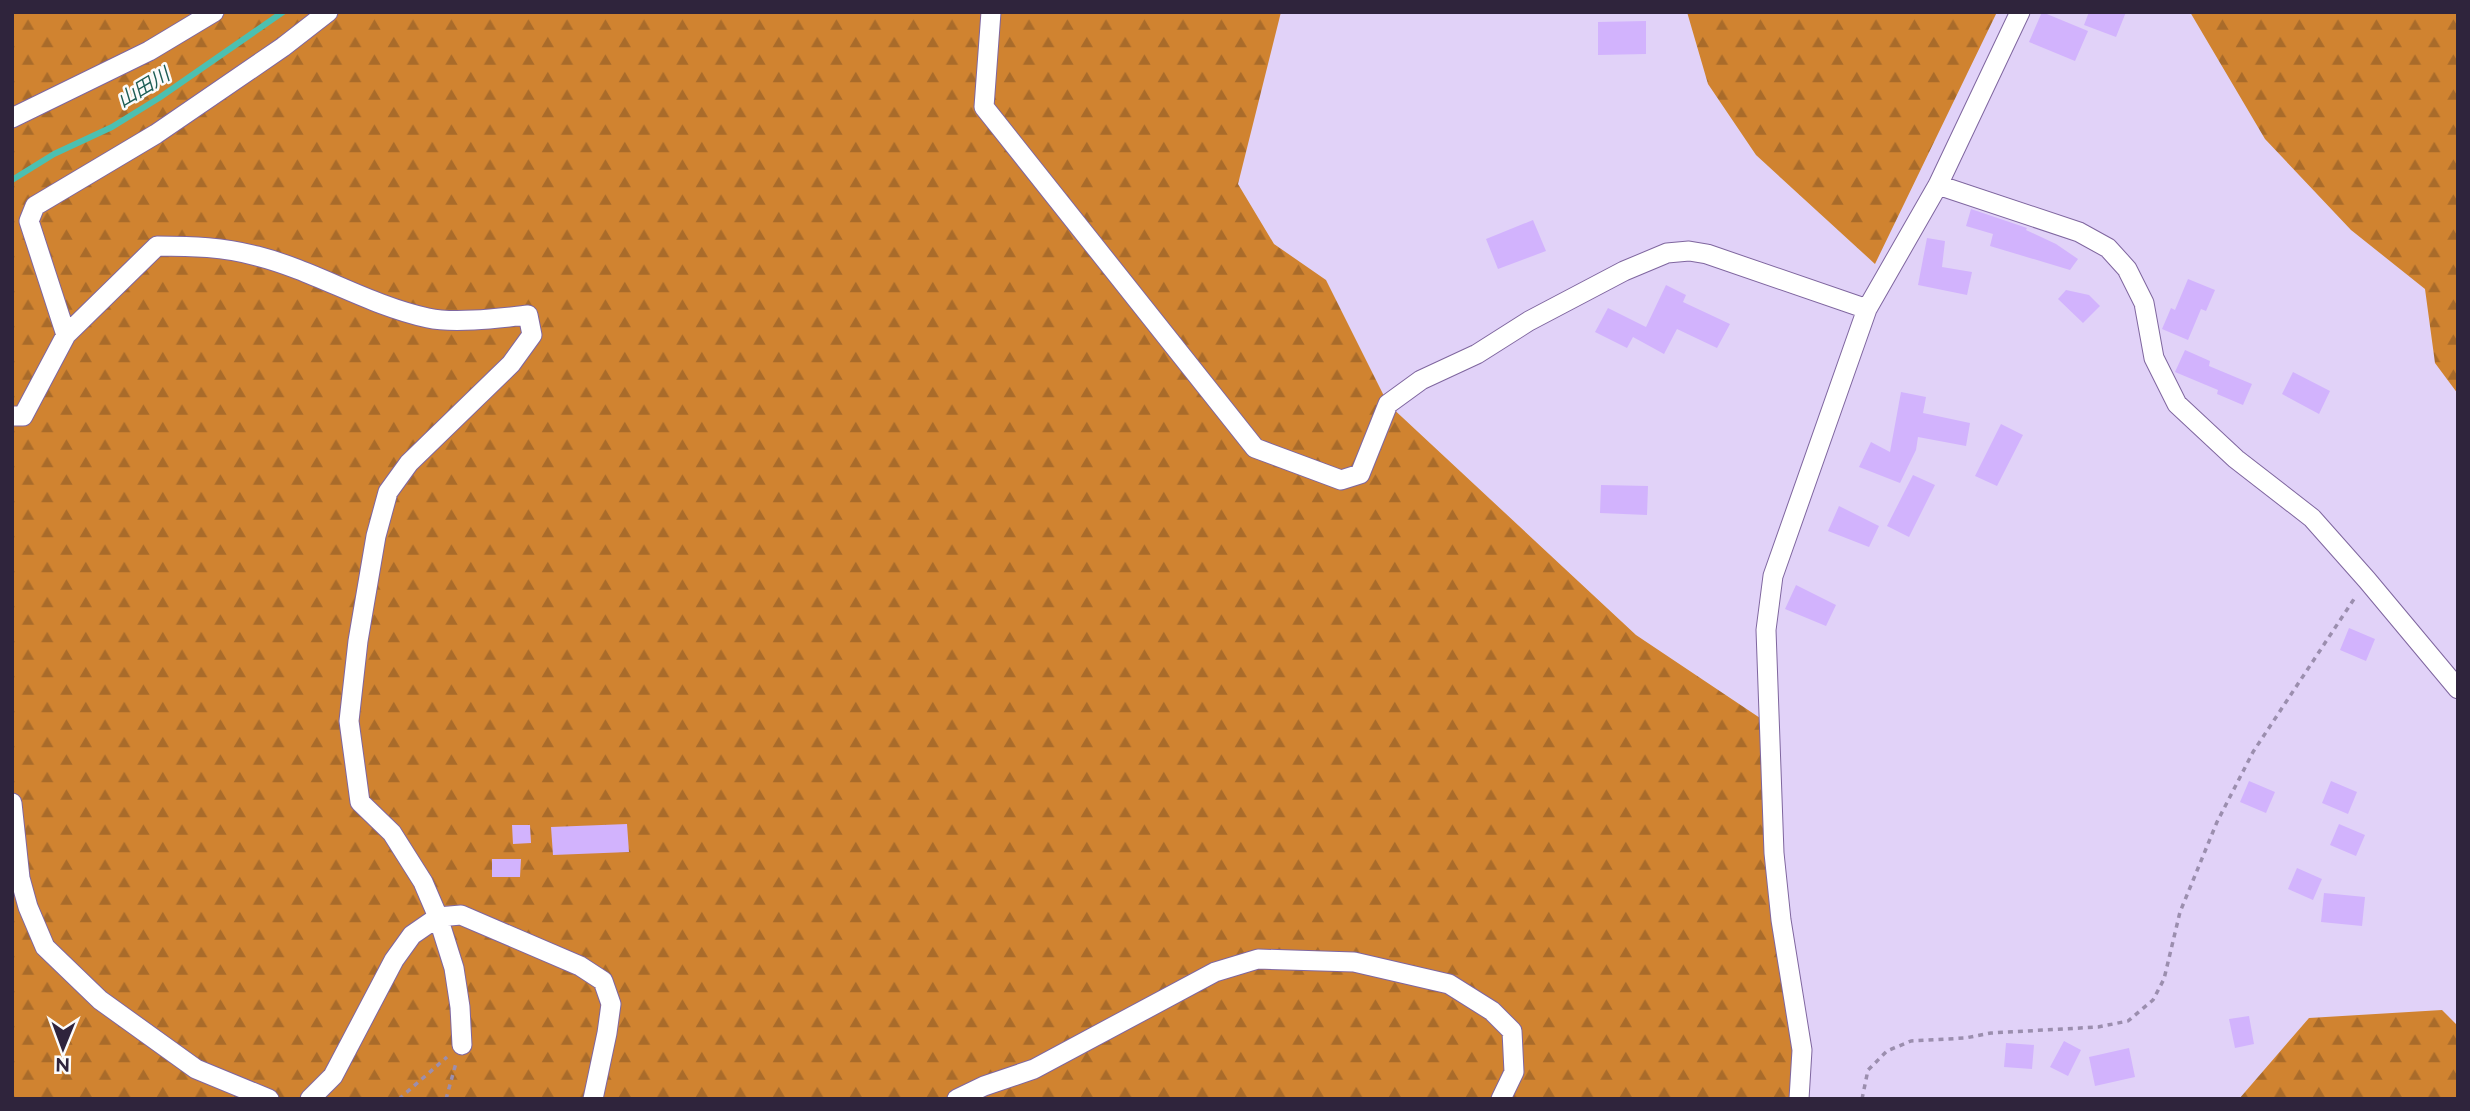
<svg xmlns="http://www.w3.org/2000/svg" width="2470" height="1111" viewBox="0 0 2470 1111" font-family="Raleway,'Noto Sans JP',sans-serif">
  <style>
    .forest { fill: url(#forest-firs) }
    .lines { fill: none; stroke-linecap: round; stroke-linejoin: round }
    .stream { stroke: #4cc0b1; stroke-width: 6 }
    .building { fill: #d2b3fd }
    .minor-casing { stroke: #7f669f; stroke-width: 21 }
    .path { stroke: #9b8eae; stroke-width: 3.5; stroke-dasharray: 5 5; stroke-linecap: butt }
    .minor { stroke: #fff; stroke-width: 19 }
    .labels { text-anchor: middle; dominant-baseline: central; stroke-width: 5; stroke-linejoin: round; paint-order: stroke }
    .water-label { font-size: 19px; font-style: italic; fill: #1d5d55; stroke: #fbfbfb }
  </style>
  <defs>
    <pattern id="forest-firs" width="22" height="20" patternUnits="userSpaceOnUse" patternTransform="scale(1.75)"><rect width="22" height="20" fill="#d08330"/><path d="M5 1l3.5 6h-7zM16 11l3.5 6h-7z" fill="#a96b2a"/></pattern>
  </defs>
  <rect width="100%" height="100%" fill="#e1d2f8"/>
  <path class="forest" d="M12 12H1281L1238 184 1274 244 1326 280 1388 404 1636 635 1769 724 1798 1099H12Z
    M1687 12H1997L1875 264 1756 155 1708 84Z
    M2190 12H2458V394L2435 363 2425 289 2351 230 2265 139Z
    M2442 1010 2458 1026V1099H2239L2309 1018Z"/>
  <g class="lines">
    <path class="stream" d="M12 180 54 154 112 127 159 98 283 12"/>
  </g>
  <path class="building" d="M2042 12 2088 31 2075 61 2029 42Z
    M2089 12H2126L2116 37 2084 25Z
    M1646 21V54L1598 55V22Z
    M1971 209 2027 228 2026 230 2056 244 2078 259 2070 270 1990 246 1993 234 1966 226Z
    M1533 220 1546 251 1498 269 1486 239Z
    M1927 238 1945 241 1942 267 1972 272 1967 295 1918 285Z
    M2188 279 2215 290 2206 311 2201 309 2188 340 2162 329 2171 308 2175 310Z
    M1666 285 1686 295 1683 302 1730 324 1717 348 1677 329 1664 354 1633 337 1627 348 1595 332 1608 308 1646 327Z
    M2066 290 2089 295 2100 306 2083 323 2058 299Z
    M2185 350 2210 361 2209 366 2252 384 2243 405 2217 394 2218 390 2175 372Z
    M2293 372 2330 391 2319 414 2282 394Z
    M1901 392 1926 397 1923 413 1970 423 1966 446 1918 437 1916 450 1900 483 1859 467 1871 442 1890 452Z
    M2001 424 2023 435 1997 486 1975 476Z
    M1913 475 1935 485 1909 537 1887 526Z
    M1601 485 1648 486 1647 515 1600 513Z
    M1839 506 1879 526 1869 547 1828 531Z
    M1796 585 1836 605 1826 626 1785 609Z
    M2349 628 2375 639 2366 661 2340 650Z
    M2249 781 2275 792 2266 813 2240 802Z
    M2331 781 2357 792 2348 814 2322 803Z
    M627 824 629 852 553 855 551 827Z
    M2339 824 2365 835 2356 856 2330 845Z
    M512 825H530L531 843 513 844Z
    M492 859H521L520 877H492Z
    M2297 868 2322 879 2313 900 2288 889Z
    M2324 893 2365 897 2362 926 2321 922Z
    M2249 1016 2254 1044 2235 1048 2229 1019Z
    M2064 1041 2081 1050 2068 1076 2050 1067Z
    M2006 1043 2034 1045 2032 1069 2004 1067Z
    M2129 1048 2135 1077 2095 1086 2089 1057Z"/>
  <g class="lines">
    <g class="minor-casing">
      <path id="minor" d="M991 12 984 107 1255 448 1341 480 1360 474 1388 404 1421 380 1477 354 1529 321 1624 271 1667 253 1689 251 1707 254 1867 309
        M12 118 149 51 214 12
        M1938 185 2079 232 2108 248 2127 269 2144 303 2154 358 2177 404 2236 459 2312 518 2367 580 2458 689
        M66 335 29 221 35 206 156 134 283 47 328 12
        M12 416H23L66 335 157 246C193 246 223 247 257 256 316 271 368 305 428 318 454 324 501 318 528 315L532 335 511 364 409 463 388 492 376 536 358 641 349 721 360 802 392 833 423 882 438 917 454 968 460 1007 462 1045
        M12 803 20 878 28 907 45 947 100 1000 196 1069 269 1099
        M310 1099 333 1076 394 960 412 935 438 917 461 915 580 966 603 981 611 1004 607 1033 593 1099
        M957 1099 984 1086 1034 1069 1215 972 1258 959 1354 962 1449 984 1492 1011 1512 1031 1514 1072 1501 1099
        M1799 1099 1802 1050 1781 920 1774 853 1766 630 1773 576 1867 309 1938 185 2020 12"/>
    </g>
    <path class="path" d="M399 1099 447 1057
      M446 1099 456 1063
      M1862 1099 1868 1070 1887 1051 1911 1041 1965 1038 1991 1033 2098 1027 2128 1021 2153 1000 2164 979 2180 912 2217 822 2253 752 2356 596"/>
    <use href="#minor" class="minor"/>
  </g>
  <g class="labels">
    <g class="water-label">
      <text transform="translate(143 87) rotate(-31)">山田川</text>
    </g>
  </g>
  <rect width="2470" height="1111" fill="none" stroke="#2f243c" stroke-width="28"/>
  <g transform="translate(63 1048) rotate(181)" stroke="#fbfbfb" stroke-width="5" paint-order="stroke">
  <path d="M0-5L12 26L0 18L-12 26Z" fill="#2f243c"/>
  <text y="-10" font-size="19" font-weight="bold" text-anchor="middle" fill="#2f243c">N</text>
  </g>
</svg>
